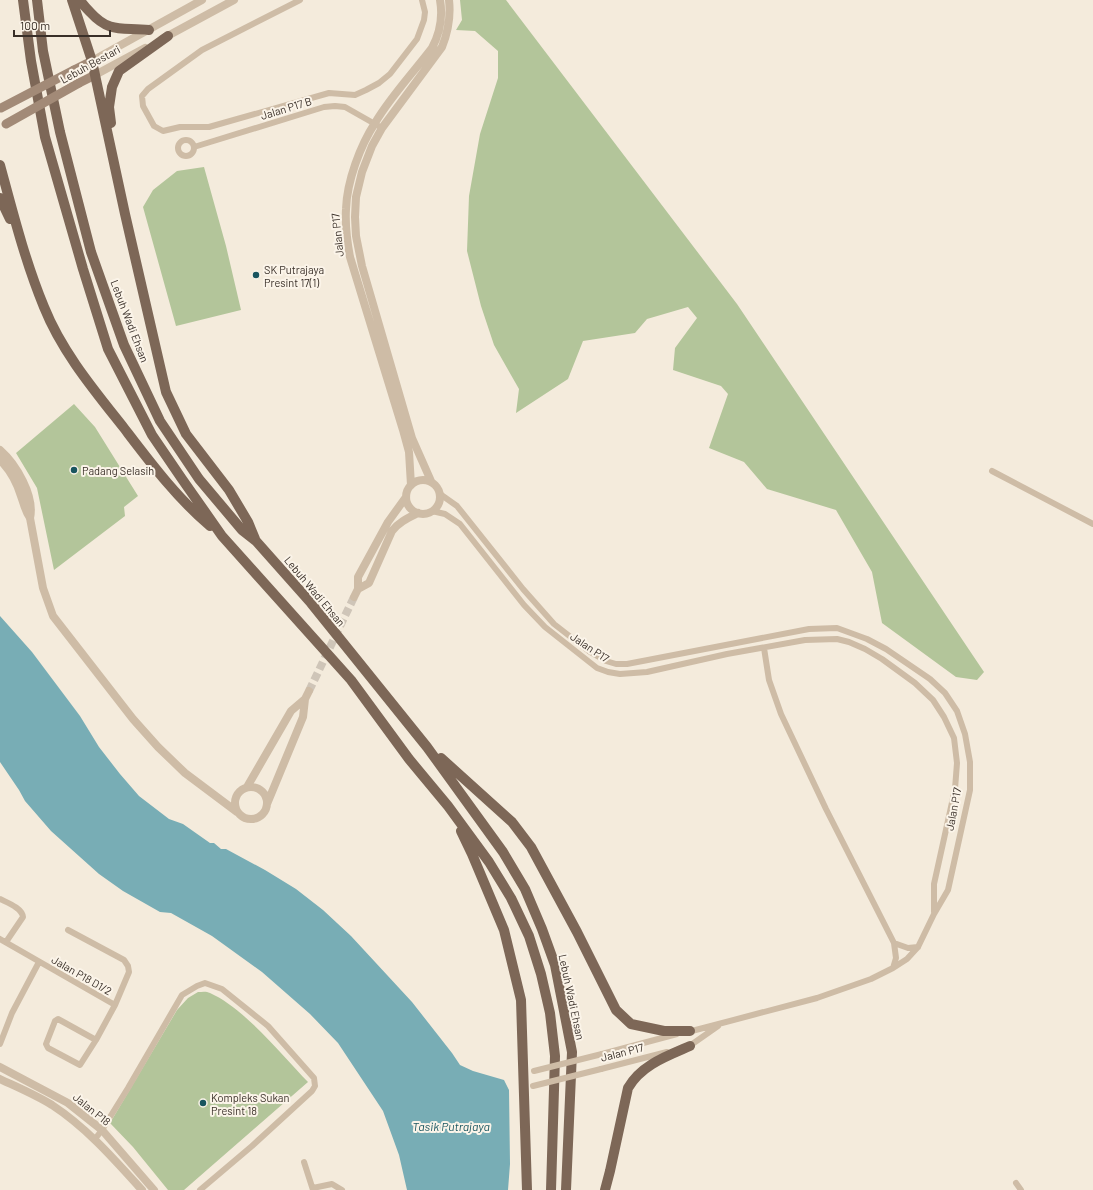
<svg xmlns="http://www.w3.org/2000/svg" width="1093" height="1190" viewBox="0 0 1093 1190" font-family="Barlow,sans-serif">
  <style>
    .green { fill: #b3c59a }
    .water { fill: #78adb5 }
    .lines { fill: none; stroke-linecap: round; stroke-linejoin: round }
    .tertiary-tunnel { stroke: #cfc5b8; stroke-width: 8; stroke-dasharray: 8 4; stroke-linecap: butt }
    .minor { stroke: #cebca6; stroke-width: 6 }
    .tertiary { stroke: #cebca6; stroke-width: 8 }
    .secondary { stroke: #a28a77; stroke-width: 9 }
    .primary { stroke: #7d6757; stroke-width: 10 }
    .minor-bridge { stroke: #cebca6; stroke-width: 6 }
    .secondary-bridge { stroke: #a28a77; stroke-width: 9 }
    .poi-dot { fill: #19555f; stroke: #fbf4e9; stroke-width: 1.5 }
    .labels { text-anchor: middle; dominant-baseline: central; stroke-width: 4; stroke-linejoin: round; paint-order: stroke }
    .street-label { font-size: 11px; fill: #392f28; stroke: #fbf4e9 }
    .poi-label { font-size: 11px; fill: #392f28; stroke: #fbf4e9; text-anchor: start }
    .water-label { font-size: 12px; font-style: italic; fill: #19555f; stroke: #fbf4e9 }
  </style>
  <rect width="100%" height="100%" fill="#f4ebdc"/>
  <path class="green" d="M460 0H506L737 304 984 672 977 680 956 677 882 623 872 572 836 510 767 489 744 462 709 448 728 394 721 386 673 370 675 348 697 318 688 307 647 319 635 333 583 341 568 379 516 413 519 389 494 345 481 306 467 251 469 196 480 134 498 78V51L475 31 456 30 462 20Z
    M204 167 226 246 241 310 176 326 143 207 153 190 177 171Z
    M74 404 95 427 138 496 124 507 125 516 54 570 37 488 16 453Z
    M198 992C202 992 206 991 210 993 244 1008 282 1055 308 1082L184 1190H168L133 1147 110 1123 177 1010 188 998Z"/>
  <path class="water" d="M0 616 32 652 80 716 99 747 120 774 139 796 169 819 183 824 210 843H214L221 849H226L265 870 296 889 323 910 351 936 412 1002 452 1053 460 1065 473 1071 504 1080 509 1090 510 1164 508 1190H407L399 1155 383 1111 338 1043 310 1014 262 972 212 936 171 913 160 912 123 891 99 874 51 831 25 801 19 790 0 762Z"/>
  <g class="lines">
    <path class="tertiary-tunnel" d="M309 691 354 597"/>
    <path class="minor" d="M300 0 202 50 148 89 142 96 143 106 154 126 163 131 180 127H209L329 93 355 95 366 90 379 83 390 74 417 39 424 20 425 12 422 0
      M178 148a8 8 0 1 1 16 0a8 8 0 1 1-16 0Z
      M194 147 324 107 335 106 345 107 382 128
      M992 471 1093 524
      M440 494 457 506 523 589 554 624 590 652 606 661 616 664H627L809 629 837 628 867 639 886 649 930 679 945 693 957 711 965 734 970 762V790L948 890 934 914 918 947 907 959 893 968 871 979 817 998 688 1032
      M432 511 445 514 460 524 524 605 545 627 597 668 608 672 620 674 647 672 727 654 805 640 837 639 849 642 865 649 882 659 915 683 933 700 944 717 954 738 957 763 955 789 934 884V912
      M764 648 769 680 781 714 826 809 894 943 896 958 893 968
      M0 899C8 903 22 908 23 917L6 942
      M68 930 124 960 128 966 129 972 115 1005 96 1040 80 1065 48 1048 46 1044 55 1021 58 1019 96 1040
      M0 939 115 1005
      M894 943 908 948 918 947
      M0 1044 12 1013 39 962
      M688 1047 718 1026
      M602 1054 677 1034
      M601 1069 667 1052
      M95 1139 102 1130 128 1088 182 995 197 986 205 983 222 989 268 1026 314 1078 315 1086 312 1091 252 1146 200 1190
      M304 1162 313 1190
      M1016 1183 1021 1190
      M313 1188 332 1184 342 1190"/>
    <path class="tertiary" d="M162 39 234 0
      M92 61 202 0
      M95 75 145 48
      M0 450C16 464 35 496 30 518
      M0 460C10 470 17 483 21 496 24 504 25 511 30 518L43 588 53 616 133 719 158 747 185 773 237 812
      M406 497a17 17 0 1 1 34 0a17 17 0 1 1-34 0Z
      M431 481 412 438 362 266 356 236 355 217 356 197 362 172 372 146 382 128 442 47C448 32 451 17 449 0
      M411 485 409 452 403 430 350 257C347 241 345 225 346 209 347 181 360 146 375 123 391 96 413 73 432 48 440 33 443 17 440 0
      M358 589 369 583 392 531C399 522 408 518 418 513
      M354 597 358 589V577L388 522 406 497
      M235 803a16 16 0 1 1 32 0a16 16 0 1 1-32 0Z
      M247 787 291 711 305 699
      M267 804 303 717 305 699 309 691
      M0 1067 68 1103 102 1130 154 1190
      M0 1079C17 1087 36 1095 52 1105 87 1128 114 1159 142 1190"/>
    <path class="secondary" d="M74 70 92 61
      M79 83 95 75"/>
    <path class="primary" d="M23 0 31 61 45 137 83 269 108 349 152 435 182 479 222 536 351 680 409 759 448 806 489 862 511 898 529 936 541 974 550 1013 555 1056 551 1190
      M37 0 43 51 60 132 91 252 124 345 160 421 199 479 242 530 256 541 311 603 427 747 503 852 525 889 542 929 555 965 572 1052 566 1190
      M72 0 92 61 125 214 166 392 186 434 229 490 248 522 255 539
      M80 0C83 5 86 8 90 12 110 34 122 27 149 30
      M111 123 109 107 112 87 119 71 168 36
      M0 165C13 213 25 261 44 307 62 352 94 390 124 428 150 462 176 497 210 526
      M0 198 10 219
      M441 758 512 822 531 847 577 932 616 1010 631 1024 664 1031H690
      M461 831 472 854 504 930 521 1000 527 1190
      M605 1190 610 1171 628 1088C641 1065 667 1056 690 1046"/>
    <path class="minor-bridge" d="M534 1071 602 1054
      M533 1086 601 1069"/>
    <path class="secondary-bridge" d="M1 108 74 70
      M6 124 79 83"/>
  </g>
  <g class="poi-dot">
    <circle cx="256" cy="275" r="4"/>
    <circle cx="74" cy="470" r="4"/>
    <circle cx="203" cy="1103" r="4"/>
  </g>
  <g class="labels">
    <g class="street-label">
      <text transform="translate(90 64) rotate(-29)">Lebuh Bestari</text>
      <text transform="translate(286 108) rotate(-17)">Jalan P17 B</text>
      <text transform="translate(337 235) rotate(-96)">Jalan P17</text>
      <text transform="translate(130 321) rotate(69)">Lebuh Wadi Ehsan</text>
      <text transform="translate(315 591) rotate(50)">Lebuh Wadi Ehsan</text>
      <text transform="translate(590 647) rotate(34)">Jalan P17</text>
      <text transform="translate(953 809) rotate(-79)">Jalan P17</text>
      <text transform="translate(82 975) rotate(30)">Jalan P18 D1/2</text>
      <text transform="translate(572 997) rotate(78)">Lebuh Wadi Ehsan</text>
      <text transform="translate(622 1052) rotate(-14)">Jalan P17</text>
      <text transform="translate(92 1109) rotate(39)">Jalan P18</text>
    </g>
    <g class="poi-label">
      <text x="264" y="269">SK Putrajaya<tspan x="264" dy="13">Presint 17(1)</tspan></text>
      <text x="82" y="470">Padang Selasih</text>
      <text x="211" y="1097">Kompleks Sukan<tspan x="211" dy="13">Presint 18</tspan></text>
    </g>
    <g class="water-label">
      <text x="451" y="1126">Tasik Putrajaya</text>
    </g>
  </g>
  <path d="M14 30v6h96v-6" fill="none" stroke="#392f28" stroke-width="2"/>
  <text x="20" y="30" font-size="12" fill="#392f28" stroke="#fbf4e9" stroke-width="3" paint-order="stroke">100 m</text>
</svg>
